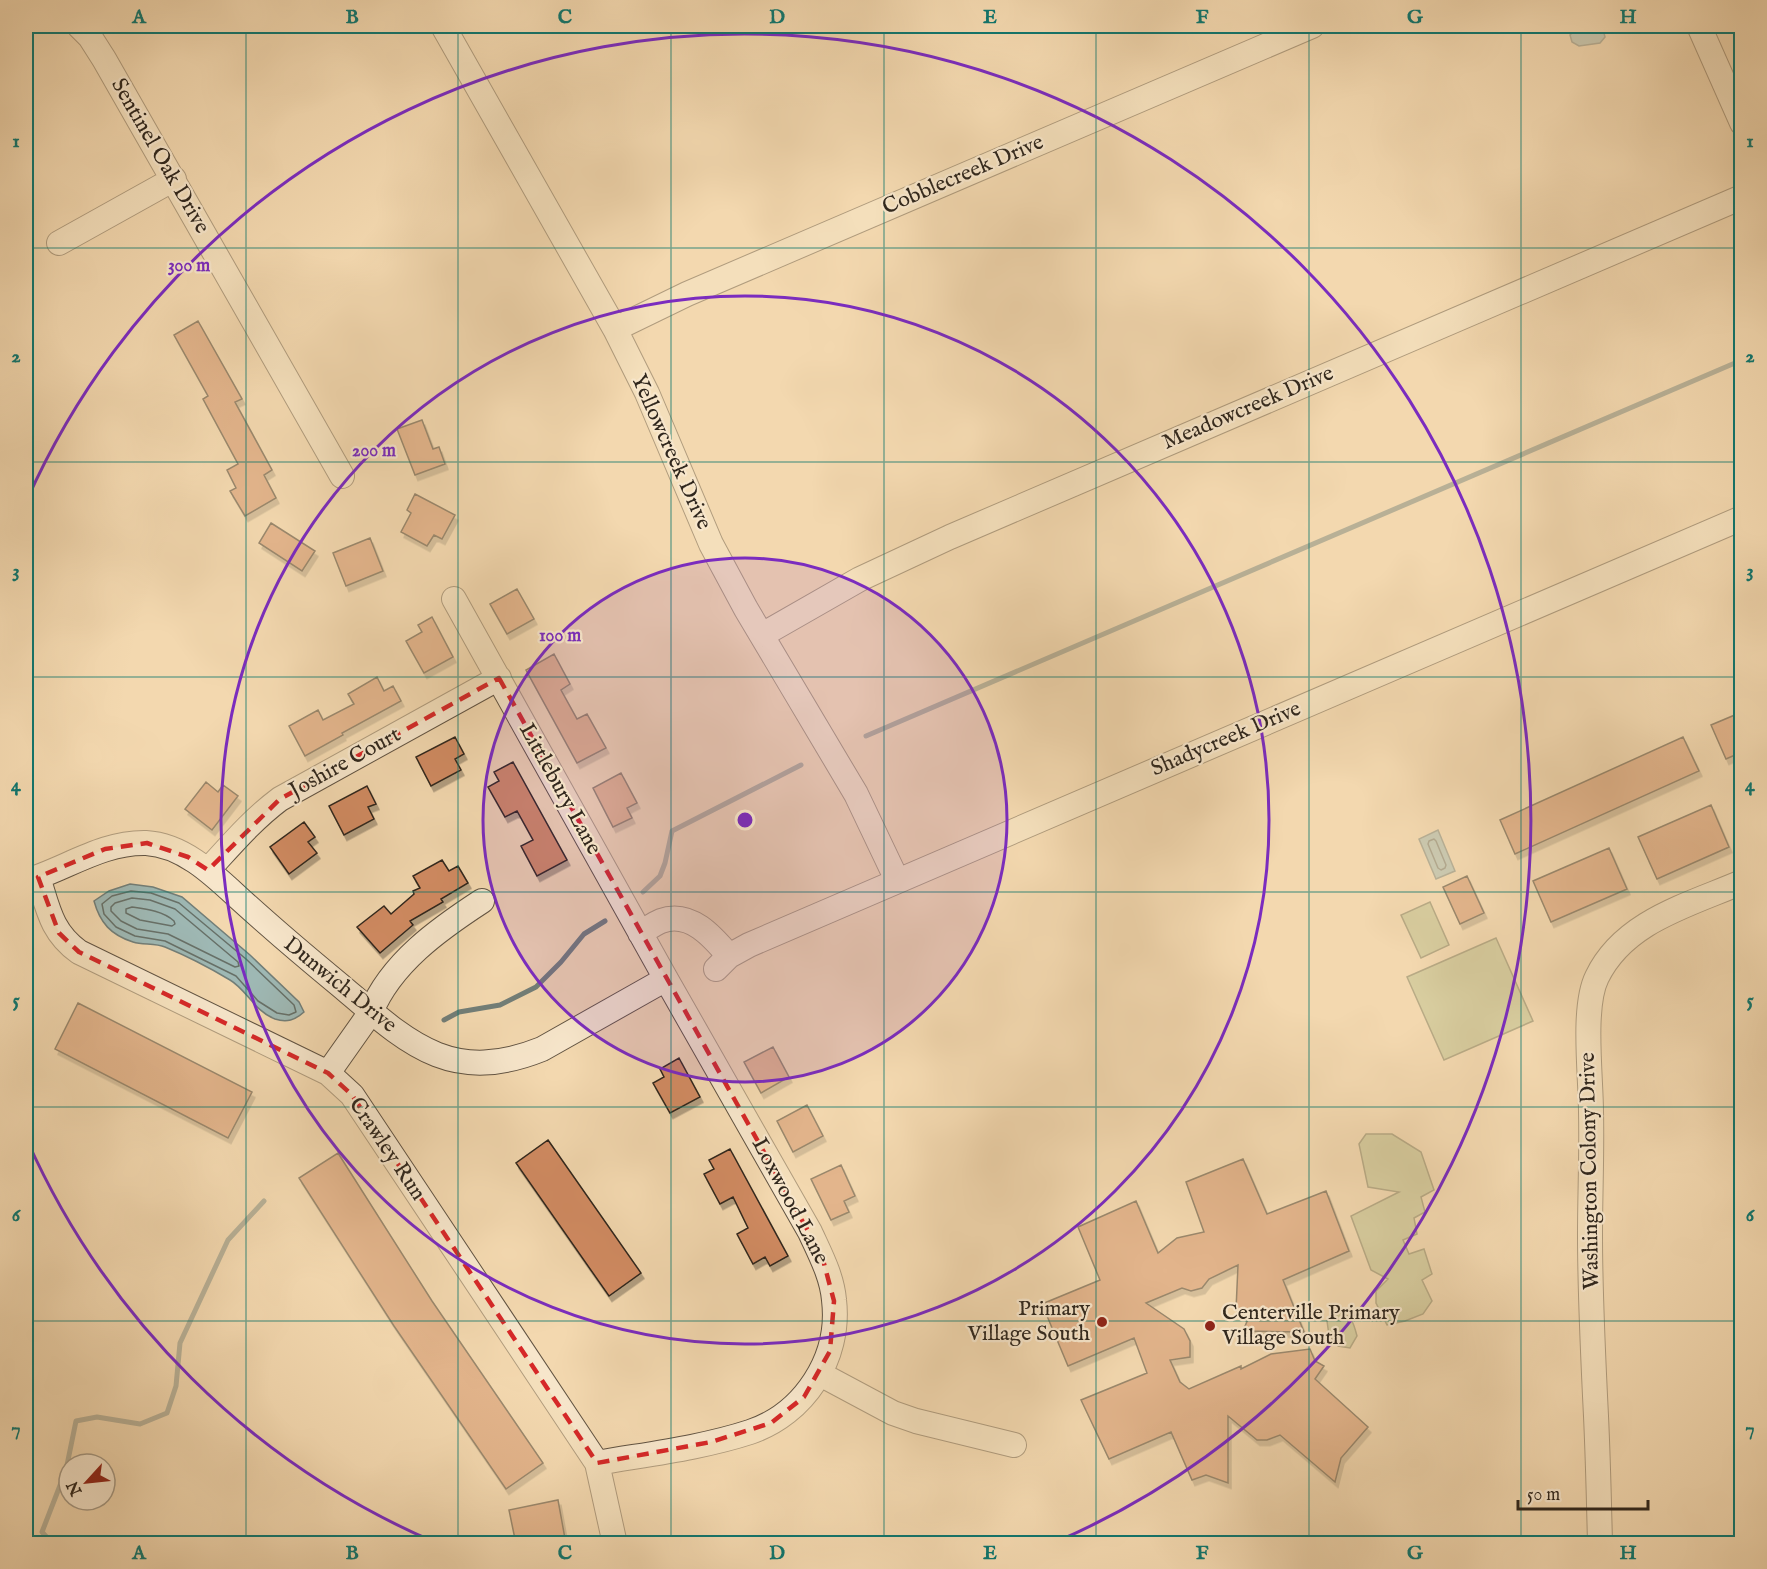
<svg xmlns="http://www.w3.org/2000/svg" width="1767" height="1569" viewBox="0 0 1767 1569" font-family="'IM FELL English',serif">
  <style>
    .green { fill: #b8bf8c; stroke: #747354; stroke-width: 1.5 }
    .water { fill: #9eb8b4; stroke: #727e78; stroke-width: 1.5 }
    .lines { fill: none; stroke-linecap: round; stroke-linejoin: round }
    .shore { stroke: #677068; stroke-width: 1.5 }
    .stream { stroke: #727e78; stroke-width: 5 }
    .building { fill: #d18b62; stroke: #30271d; stroke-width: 1.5; filter: url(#shadow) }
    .minor-casing { stroke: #615342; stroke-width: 26 }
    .minor { stroke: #f7e6cb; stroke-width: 24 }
    .marked { fill: none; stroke: #d62828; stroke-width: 4.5; stroke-dasharray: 12 8; stroke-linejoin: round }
    .grid { fill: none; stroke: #0f766e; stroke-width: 1.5; stroke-opacity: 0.55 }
    .ring { fill: none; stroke: #7b2cbf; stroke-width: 3 }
    .poi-dot { fill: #8f2418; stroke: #f7e6cb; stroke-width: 2 }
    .labels { text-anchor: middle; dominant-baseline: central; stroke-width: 4.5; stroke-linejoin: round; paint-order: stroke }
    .street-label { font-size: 22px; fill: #30271d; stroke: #f7e6cb }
    .poi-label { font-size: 22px; fill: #30271d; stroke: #f7e6cb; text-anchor: end }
    .centre { fill: #7b2cbf; stroke: #f7e6cb; stroke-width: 3 }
    .ring-label { font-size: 18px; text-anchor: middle; font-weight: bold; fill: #7b2cbf; stroke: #f7e6cb; stroke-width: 4.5; stroke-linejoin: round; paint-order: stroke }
    .neatline { fill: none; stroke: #0f766e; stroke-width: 2 }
    .grid-label { font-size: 20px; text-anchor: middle; font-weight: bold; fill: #0f766e }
  </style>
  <defs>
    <filter id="shadow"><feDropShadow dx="3" dy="5.5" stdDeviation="0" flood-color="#0004"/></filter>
  </defs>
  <rect width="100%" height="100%" fill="#f3d8af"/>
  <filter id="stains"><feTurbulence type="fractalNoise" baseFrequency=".00333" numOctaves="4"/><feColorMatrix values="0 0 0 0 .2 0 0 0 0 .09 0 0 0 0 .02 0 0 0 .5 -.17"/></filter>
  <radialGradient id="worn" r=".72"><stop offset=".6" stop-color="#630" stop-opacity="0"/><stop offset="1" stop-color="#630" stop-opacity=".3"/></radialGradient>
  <path class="green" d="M1430 902 1449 945 1421 958 1401 915Z
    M1496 938 1533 1021 1444 1060 1407 977Z
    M1366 1134H1392L1421 1152 1434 1190 1421 1197 1425 1212 1414 1218 1417 1234 1403 1240 1409 1254 1424 1249 1432 1274 1422 1280 1432 1301 1423 1314 1405 1321 1387 1325 1376 1303V1291L1388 1279 1371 1270 1351 1216 1399 1192 1368 1187 1359 1144Z
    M1334 1311C1351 1314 1353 1320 1357 1336L1350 1348 1338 1346 1329 1335 1327 1321Z"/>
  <path class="water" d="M1599 26 1603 29 1605 37 1600 43 1579 46 1572 42 1570 35 1577 28Z
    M1438 830 1455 871 1436 879 1419 839Z
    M130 884 153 887 182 897 250 955 299 1002 304 1012C295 1020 287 1023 275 1019 254 1011 247 990 230 980 210 968 187 956 165 947 155 943 143 945 133 942 111 935 100 923 94 901L109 891Z"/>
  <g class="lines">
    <path class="shore" d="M1434 839 1436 841 1446 865 1445 868 1441 870 1438 868 1428 844 1429 841Z
      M131 891 151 893 179 903 246 959 294 1005 296 1012 289 1015 277 1013 258 1001 236 976 165 941 135 936 116 927 104 914 102 904 112 896Z
      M132 898 150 900 175 909 238 962 239 966 235 967 168 934 137 929 121 921 111 911V907L115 903Z
      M132 907C146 909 163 911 174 921L175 924 172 926 140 920 126 913V909Z"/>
    <path class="stream" d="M866 736 1742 360
      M643 892 660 876 665 863 672 831 801 765
      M444 1020 459 1012 500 1005 536 987 561 962 584 934 605 921
      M53 1544 42 1532 66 1470 76 1421 97 1417 140 1424 167 1413 176 1386 180 1343 228 1240 264 1201"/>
  </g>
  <path class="building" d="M198 321 242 399 235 402 272 470 264 475 276 498 245 516 230 491 236 488 227 470 238 464 203 399 208 396 174 335Z
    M422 420 433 449 439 447 445 464 415 475 397 429Z
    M415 494 455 515 442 539 434 535 427 546 401 532 411 513 407 510Z
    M271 523 315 551 302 571 259 543Z
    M370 538 383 571 346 586 333 553Z
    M517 589 534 619 507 634 490 604Z
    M432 617 453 657 424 673 406 641 422 632 418 625Z
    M554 654 570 684 561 690 577 719 587 714 606 748 577 763 526 670Z
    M377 677 384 691 393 686 401 701 342 733 343 735 305 756 289 726 318 710 323 720 354 704 348 694Z
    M1742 712V752L1726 759 1711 725Z
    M455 737 464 754 455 759 461 770 431 786 416 757Z
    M1683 737 1699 771 1515 854 1500 820Z
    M513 762 567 860 537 876 521 846 533 840 517 811 505 817 488 787 499 781 494 772Z
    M621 773 637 803 627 808 632 818 613 827 593 788Z
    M206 782 218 792 223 785 238 796 212 830 185 809Z
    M367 786 376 804 368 807 374 819 344 835 329 806Z
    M1711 805 1729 847 1657 879 1638 837Z
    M304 822 315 837 308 842 317 853 289 874 270 847Z
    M1609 848 1627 889 1551 922 1533 881Z
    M442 860 449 871 458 866 468 883 441 899 443 902 410 921 413 925 380 953 357 927 384 906 391 914 414 894 413 891 420 888 413 876Z
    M1467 876 1484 913 1460 924 1443 887Z
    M78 1003 252 1092 228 1138 55 1049Z
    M773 1047 789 1077 761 1093 744 1062Z
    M679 1058 700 1097 670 1113 653 1083 664 1077 660 1069Z
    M807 1105 823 1136 793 1152 777 1121Z
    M548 1140 641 1273 609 1296 516 1163Z
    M730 1149 788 1256 770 1266 765 1257 753 1264 737 1234 748 1228 733 1197 720 1204 704 1174 714 1169 709 1160Z
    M338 1153 432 1301 543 1463 506 1489 394 1326 299 1178Z
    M1243 1159 1267 1214 1326 1191 1349 1251 1283 1280 1304 1332 1243 1331 1248 1319 1236 1310 1238 1265 1209 1279 1202 1288 1191 1291 1182 1288 1146 1303 1184 1329 1190 1341V1357L1170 1360 1180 1382 1189 1389 1241 1366V1369L1271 1354 1310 1349 1315 1361 1324 1366 1315 1379 1368 1427 1341 1458 1335 1482 1280 1435 1267 1440H1257L1228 1416V1483L1206 1475 1192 1480 1171 1432 1109 1459 1081 1400 1147 1373 1134 1338 1068 1366 1042 1304 1100 1280 1078 1227 1136 1201 1158 1253 1177 1238 1204 1232 1186 1182Z
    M841 1165 855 1196 844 1201 849 1212 831 1220 811 1179Z
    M558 1500 566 1544H516L509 1510Z"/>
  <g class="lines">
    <g class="minor-casing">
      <path id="minor" d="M79 26 90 37 104 59 342 476
        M443 26 615 329 647 393 711 544 746 609 856 794 897 880
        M1699 26 1742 123
        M59 243 174 179
        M615 329 687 294 1312 26
        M454 599 666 979 810 1232C820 1254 832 1276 834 1300 841 1358 804 1414 750 1432 701 1448 648 1454 597 1463
        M762 635 860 579 950 537 1742 197
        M208 870C231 845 252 820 280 799L499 678
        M38 877C48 908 51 932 79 952L328 1073 352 1095 597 1463 615 1544
        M26 881C66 869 102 842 146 843 184 845 215 876 241 900 274 930 307 958 341 986 407 1042 450 1086 542 1049L666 979
        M640 933C647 929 654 924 661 921 690 910 713 937 729 956
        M716 969 729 956 749 945 1742 518
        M328 1073 371 1012C391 963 439 929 482 901
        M820 1374 893 1413 916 1421 1014 1445
        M1600 1544C1599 1501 1598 1459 1596 1416 1593 1356 1590 1295 1590 1235 1590 1194 1592 1153 1591 1112 1591 1077 1582 1007 1597 977 1624 921 1689 905 1742 882"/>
    </g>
    <use href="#minor" class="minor"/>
  </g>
  <path d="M0 0H1767V1569H0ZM499 678 822 1256 834 1301 830 1351 804 1397 771 1423 711 1442 597 1463 352 1095 328 1073 79 952 59 933 38 877 105 849 147 843 188 857 208 870 280 799Z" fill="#f3d8af" fill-opacity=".55" fill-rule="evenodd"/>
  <path class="marked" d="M499 678 822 1256 834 1301 830 1351 804 1397 771 1423 711 1442 597 1463 352 1095 328 1073 79 952 59 933 38 877 105 849 147 843 188 857 208 870 280 799Z"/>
  <path class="grid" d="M246 26V1544M458 26V1544M671 26V1544M884 26V1544M1096 26V1544M1309 26V1544M1521 26V1544M26 248H1742M26 462H1742M26 677H1742M26 892H1742M26 1107H1742M26 1321H1742"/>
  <circle cx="745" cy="820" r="262" fill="#7b2cbf" fill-opacity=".12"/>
  <g class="ring">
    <circle cx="745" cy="820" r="262"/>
    <circle cx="745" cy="820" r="524"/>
    <path d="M432 1541A786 786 0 0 1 27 1140M27 500A786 786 0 1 1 1058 1541"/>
  </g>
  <g class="poi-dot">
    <circle cx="1102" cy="1322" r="6"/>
    <circle cx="1210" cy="1326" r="6"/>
  </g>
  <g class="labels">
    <g class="street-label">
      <text transform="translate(160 156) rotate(60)">Sentinel Oak Drive</text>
      <text transform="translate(963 175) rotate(-23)">Cobblecreek Drive</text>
      <text transform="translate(1248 408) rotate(-23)">Meadowcreek Drive</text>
      <text transform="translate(671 452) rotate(66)">Yellowcreek Drive</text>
      <text transform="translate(1226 739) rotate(-23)">Shadycreek Drive</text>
      <text transform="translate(345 763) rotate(-29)">Joshire Court</text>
      <text transform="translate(560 789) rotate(61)">Littlebury Lane</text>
      <text transform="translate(340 985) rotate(39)">Dunwich Drive</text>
      <text transform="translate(387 1149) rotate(56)">Crawley Run</text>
      <text transform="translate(1590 1171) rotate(-91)">Washington Colony Drive</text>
      <text transform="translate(790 1201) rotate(62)">Loxwood Lane</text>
    </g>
    <g class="poi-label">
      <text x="1090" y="1309">Primary<tspan x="1090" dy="25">Village South</tspan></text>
      <text x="1222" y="1313" text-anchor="start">Centerville Primary<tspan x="1222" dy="25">Village South</tspan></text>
    </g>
  </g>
  <circle cx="745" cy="820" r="9" class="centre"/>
  <g class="ring-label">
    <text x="189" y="271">300 m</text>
    <text x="374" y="456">200 m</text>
    <text x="560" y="641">100 m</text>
  </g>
  <rect width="1767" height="1569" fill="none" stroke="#f3d8af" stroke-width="66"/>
  <g transform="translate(87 1482) rotate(243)"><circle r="28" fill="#f7e6cb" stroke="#a79a85" stroke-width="1.5"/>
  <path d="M0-4.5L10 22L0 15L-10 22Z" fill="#8f2418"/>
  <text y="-9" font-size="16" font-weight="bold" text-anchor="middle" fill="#30271d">N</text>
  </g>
  <path d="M1518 1500v9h130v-9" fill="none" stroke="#30271d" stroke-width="3"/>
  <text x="1527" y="1500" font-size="18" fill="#30271d" stroke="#f7e6cb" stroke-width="4.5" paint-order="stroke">50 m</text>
  <rect x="33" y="33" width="1701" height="1503" class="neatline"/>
  <g class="grid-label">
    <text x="139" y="23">A</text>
    <text x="352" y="23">B</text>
    <text x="565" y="23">C</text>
    <text x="777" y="23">D</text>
    <text x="990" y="23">E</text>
    <text x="1202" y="23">F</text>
    <text x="1415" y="23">G</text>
    <text x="1628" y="23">H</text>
    <text x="16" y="147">1</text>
    <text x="1750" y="147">1</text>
    <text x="16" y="362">2</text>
    <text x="1750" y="362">2</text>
    <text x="16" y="577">3</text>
    <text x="1750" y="577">3</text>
    <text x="16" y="791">4</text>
    <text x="1750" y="791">4</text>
    <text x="16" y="1006">5</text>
    <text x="1750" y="1006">5</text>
    <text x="16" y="1221">6</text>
    <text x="1750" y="1221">6</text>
    <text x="16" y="1435">7</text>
    <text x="1750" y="1435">7</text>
    <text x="139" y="1559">A</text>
    <text x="352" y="1559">B</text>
    <text x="565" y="1559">C</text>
    <text x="777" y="1559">D</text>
    <text x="990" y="1559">E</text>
    <text x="1202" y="1559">F</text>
    <text x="1415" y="1559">G</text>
    <text x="1628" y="1559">H</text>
  </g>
  <rect width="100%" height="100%" filter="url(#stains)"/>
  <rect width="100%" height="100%" fill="url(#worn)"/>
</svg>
